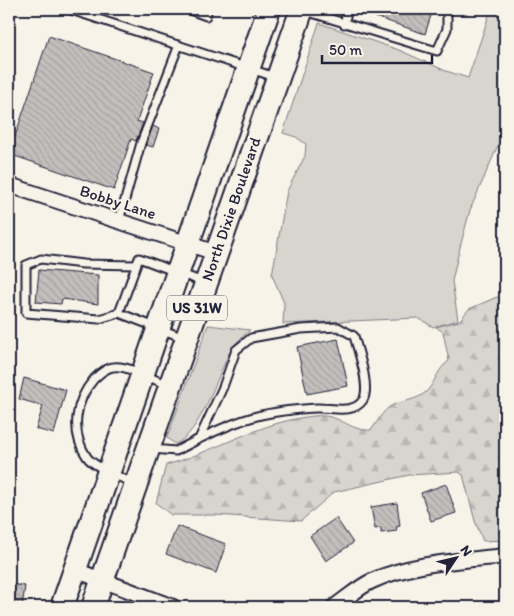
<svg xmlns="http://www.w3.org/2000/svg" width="514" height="616" viewBox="0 0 514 616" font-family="Itim,sans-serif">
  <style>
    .grass { fill: #d8d5cf; stroke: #7d7c85 }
    .forest { fill: url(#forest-firs); stroke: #7d7c85 }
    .building { fill: url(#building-back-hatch); stroke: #22223b }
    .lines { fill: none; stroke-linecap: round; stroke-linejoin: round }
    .service-casing { stroke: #22223b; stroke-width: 11 }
    .minor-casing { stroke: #22223b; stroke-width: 18 }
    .trunk-casing { stroke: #22223b; stroke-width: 26 }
    .service { stroke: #f7f3e8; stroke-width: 7 }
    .minor { stroke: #f7f3e8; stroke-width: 14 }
    .trunk { stroke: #f7f3e8; stroke-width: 22 }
    .labels { text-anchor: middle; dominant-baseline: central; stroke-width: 4.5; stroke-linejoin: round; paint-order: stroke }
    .shield { fill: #f7f3e8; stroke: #62616f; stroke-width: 1 }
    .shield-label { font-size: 15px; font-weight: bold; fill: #22223b }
    .street-label { font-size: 16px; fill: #22223b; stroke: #f7f3e8 }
  </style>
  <defs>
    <pattern id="forest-firs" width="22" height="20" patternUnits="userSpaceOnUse" patternTransform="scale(1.25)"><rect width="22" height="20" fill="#d8d5cf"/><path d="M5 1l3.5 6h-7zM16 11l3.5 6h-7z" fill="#b9b7b3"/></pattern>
    <pattern id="building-back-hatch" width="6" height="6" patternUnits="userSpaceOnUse" patternTransform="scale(1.25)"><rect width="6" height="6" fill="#c2bfbd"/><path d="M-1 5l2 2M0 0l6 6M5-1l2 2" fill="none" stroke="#a6a4a3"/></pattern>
  </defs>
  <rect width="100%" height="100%" fill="#f7f3e8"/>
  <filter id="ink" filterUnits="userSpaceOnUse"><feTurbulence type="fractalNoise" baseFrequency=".02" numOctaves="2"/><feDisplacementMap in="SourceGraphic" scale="10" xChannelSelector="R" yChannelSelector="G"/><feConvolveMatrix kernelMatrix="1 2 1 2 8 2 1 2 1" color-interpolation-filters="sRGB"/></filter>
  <g filter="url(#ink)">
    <path class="grass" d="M491 9H505V129L470 210 459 251 452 281 458 320 433 327 418 318 283 324 284 303 272 275 287 191 305 156 306 144 296 137 283 133 319 23 399 50 446 71 468 78Z
      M208 325 250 330C243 336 236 342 231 350 217 375 201 434 175 444L167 438Z"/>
    <path class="forest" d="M497 297 505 300V540L483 541 475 521 463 475 459 472 409 475 334 492 301 521 216 515H171L156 503 166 465C217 451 261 421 314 416 341 413 347 431 371 430 377 423 383 410 391 406 403 400 417 401 427 391 436 381 438 368 449 361L443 332 436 327 459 321 469 309Z"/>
    <path class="building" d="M359 9H433L425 34 358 11Z
      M49 36 154 72 137 121 143 123 136 141 131 139 114 190 9 154Z
      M153 126 159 129 153 147 146 145Z
      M39 270 98 275V304L62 299 61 304 36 302Z
      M338 339 348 386 307 394 297 347Z
      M24 378 66 390 54 434 36 429 43 406 19 399Z
      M446 484 456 513 431 521 421 493Z
      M397 503 400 526 396 527 397 531 381 533V528L375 529 371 507Z
      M336 518 353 543 326 561 310 536Z
      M177 526 226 544 216 573 166 554Z
      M9 584 25 586 22 607H9Z"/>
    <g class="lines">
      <g class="service-casing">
        <path id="service" d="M68 9 275 77
          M187 9 206 16 208 9
          M305 11 437 51 447 29V9
          M344 24 348 9
          M119 221 141 143 179 45
          M119 313 99 319 26 313V265L41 259 83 264 136 265
          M184 338 119 313 139 258 203 282
          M152 449 176 451 199 439 223 387 236 350 251 338 301 329 338 327 354 336C358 351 371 387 363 400 353 415 331 407 316 408 266 411 244 417 199 439
          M133 483C122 478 94 467 87 457 70 432 75 401 94 379 98 375 106 368 113 367 126 364 155 380 167 385"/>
      </g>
      <g class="minor-casing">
        <path id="minor" d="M9 185 216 253
          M75 570 173 607
          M334 607C347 598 359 587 372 581 413 562 462 561 505 556"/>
      </g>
      <g class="trunk-casing">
        <path id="trunk" d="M62 607 269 9
          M93 607 302 9"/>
      </g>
      <use href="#service" class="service"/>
      <use href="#minor" class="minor"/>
      <use href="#trunk" class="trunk"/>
    </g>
  </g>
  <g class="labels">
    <rect class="shield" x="167" y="295.5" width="60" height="25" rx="4"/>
    <g class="shield-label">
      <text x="197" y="308">US 31W</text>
    </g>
    <g class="street-label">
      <text transform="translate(118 202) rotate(18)">Bobby Lane</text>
      <text transform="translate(231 209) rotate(-71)">North Dixie Boulevard</text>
    </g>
  </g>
  <rect width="514" height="616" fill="none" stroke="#f7f3e8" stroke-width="30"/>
  <rect x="15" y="15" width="484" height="586" fill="none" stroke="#22223b" stroke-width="2" filter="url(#ink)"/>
  <g transform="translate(456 558) rotate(55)" stroke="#f7f3e8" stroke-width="4" paint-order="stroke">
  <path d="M0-4L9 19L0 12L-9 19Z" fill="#22223b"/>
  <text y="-8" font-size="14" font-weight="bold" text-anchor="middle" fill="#22223b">N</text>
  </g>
  <path d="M322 55v8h110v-8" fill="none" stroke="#22223b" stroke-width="2.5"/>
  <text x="329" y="55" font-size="15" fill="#22223b" stroke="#f7f3e8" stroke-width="4" paint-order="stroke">50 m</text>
</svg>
